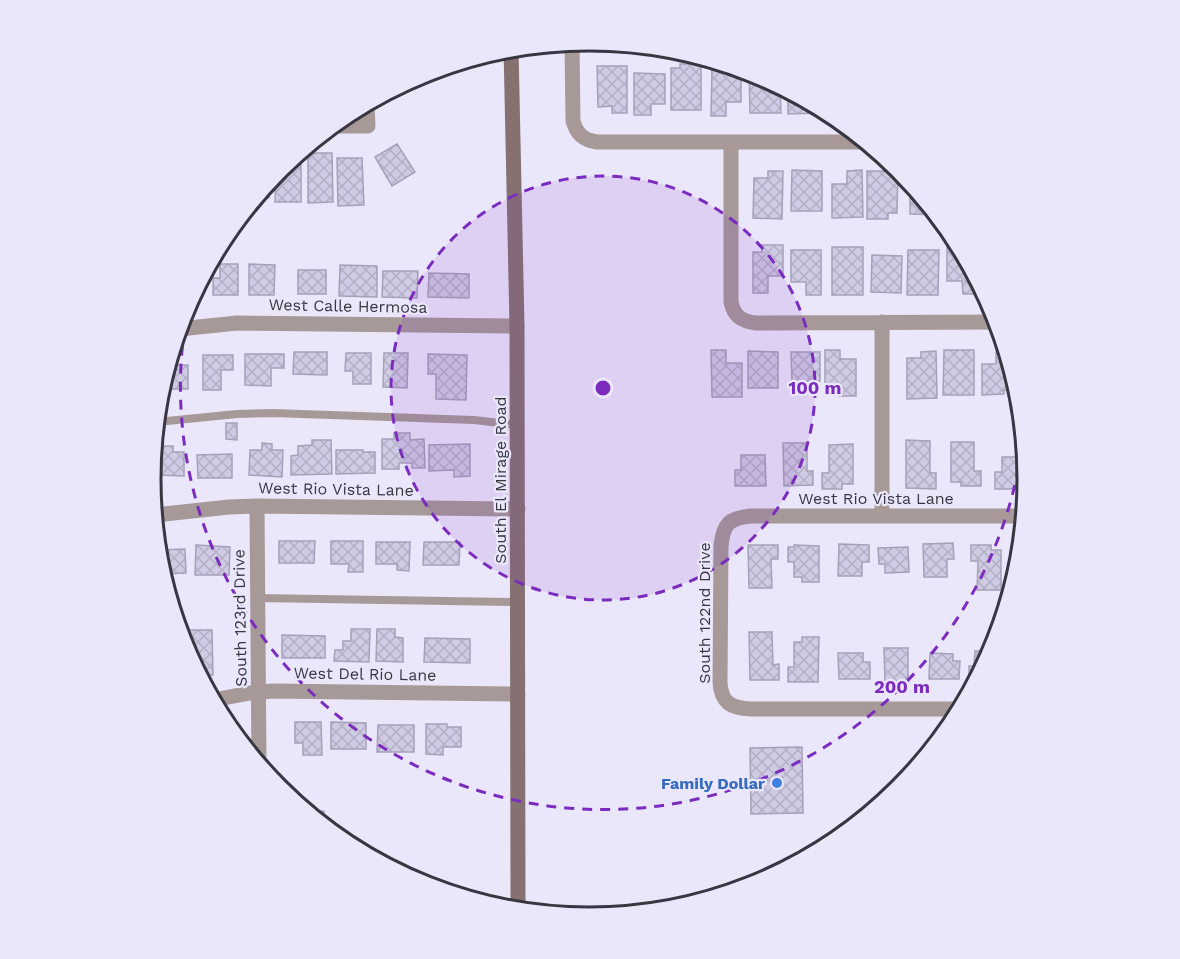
<svg xmlns="http://www.w3.org/2000/svg" width="1180" height="959" viewBox="0 0 1180 959" font-family="'Work Sans',sans-serif">
  <style>
    .building { fill: url(#building-cross-hatch); stroke: #a6a1b9; stroke-width: 1.5 }
    .lines { fill: none; stroke-linecap: round; stroke-linejoin: round }
    .lane { stroke: #a69998; stroke-width: 8 }
    .street { stroke: #a69998; stroke-width: 15 }
    .secondary { stroke: #857270; stroke-width: 15 }
    .ring { fill: none; stroke: #7b2cbf; stroke-width: 3; stroke-dasharray: 10 8 }
    .shop-dot { fill: #3f7fe0; stroke: #ebe7fb; stroke-width: 2 }
    .labels { text-anchor: middle; dominant-baseline: central; stroke-width: 4.5; stroke-linejoin: round; paint-order: stroke }
    .street-label { font-size: 16px; fill: #383640; stroke: #ebe7fb }
    .shop-label { font-size: 16px; font-weight: bold; fill: #366cbe; stroke: #ebe7fb; text-anchor: end }
    .rim { fill: none; stroke: #383640; stroke-width: 3 }
    .centre { fill: #7b2cbf; stroke: #ebe7fb; stroke-width: 3 }
    .ring-label { font-size: 18px; text-anchor: middle; font-weight: bold; fill: #7b2cbf; stroke: #ebe7fb; stroke-width: 4.5; stroke-linejoin: round; paint-order: stroke }
  </style>
  <defs>
    <pattern id="building-cross-hatch" width="8" height="8" patternUnits="userSpaceOnUse" patternTransform="scale(1.5)"><rect width="8" height="8" fill="#d0cbe4"/><path d="M0 0l8 8M0 8l8-8" fill="none" stroke="#b3afc5"/></pattern>
  </defs>
  <rect width="100%" height="100%" fill="#ebe7fb"/>
  <path class="building" d="M680 64H701V110H671V68H680Z
    M597 66H627V113H612V106L598 107Z
    M712 68 741 69V102H726V116H711Z
    M749 71 758 74 780 86 781 113H750Z
    M634 73 665 74V104H651V115H634Z
    M788 90 818 106 819 113 788 114Z
    M397 144 415 172 392 186 375 157Z
    M299 153H301V202H275L276 174Z
    M308 153H332L333 202 308 203Z
    M337 158H362L364 205 338 206Z
    M792 170 822 171V211H791Z
    M862 170 863 217 832 218V184H847V171Z
    M768 171H783L782 219 753 218 754 178H768Z
    M867 171H898L897 213H888V219H867Z
    M270 181 269 198H256Z
    M910 183H912L938 215 910 214Z
    M762 245H783V276H768V293H753V252H762Z
    M832 247H863V295H832Z
    M947 247H961L978 278V294H963L962 281H947Z
    M791 250H821V295H806V282H791Z
    M908 250H939L938 295H907Z
    M872 255 902 256 901 293 871 292Z
    M220 264H238V295H213V278H220Z
    M249 264 275 265 274 295H249Z
    M340 265 377 266V297L339 296Z
    M298 270H326V294H298Z
    M383 271H418L417 298 382 297Z
    M429 273 469 274V298L428 297Z
    M711 350H726V363H742V397H712Z
    M825 350H840V359H856V396H839V391H825Z
    M944 350H974V395H943Z
    M748 351 778 352V388H748Z
    M936 351 937 398 907 399V358H921V352Z
    M294 352H327V375L293 374Z
    M791 352H820V381L792 382Z
    M996 352H1008L1012 367 1013 390H1004V394L982 395V364H996Z
    M346 353H371V384H353V371H345Z
    M384 353H408L407 388 383 387Z
    M245 354H284V368H271V386L245 385Z
    M428 354 467 355 466 400 436 399V374H428Z
    M203 355H233V370H221V390H203Z
    M168 365H188V389H161Z
    M226 423H237V440L226 439Z
    M394 433H410V440L424 439 425 468H412V463H399V469H382V439H394Z
    M312 440H331L332 474 291 475V456L298 455V446L312 445Z
    M906 440 930 441V473H936V489L906 488Z
    M951 442H974V471H981V486H961V482H951Z
    M262 443 272 444V450H283L282 477 249 475 250 450H262Z
    M783 443H807V471H813V485L784 486Z
    M470 444V476L454 477V470L429 471V445Z
    M853 444V484H842V489H822V473H829V445Z
    M156 446H173V452H184V476L156 475Z
    M336 450H363V452H375V473L336 474Z
    M232 454V478H198L197 455Z
    M741 455H765L766 486H735V470H741Z
    M1002 457H1026L1025 489H995V472H1002Z
    M279 541H315L314 563H279Z
    M331 541H363V572H348L349 564H331Z
    M376 542H410L409 571 397 570V564H376Z
    M424 542H460L459 565H423Z
    M953 543 954 559H947V577H924L923 544Z
    M839 544 869 545V562H862V576H838Z
    M196 545 230 547 229 575H195Z
    M748 545H778V559H771L772 588H749Z
    M794 545 819 546V582H802V577H794V562H788V547H794Z
    M971 545H991V550H1001V590H977L978 561H971Z
    M908 547 909 572 885 573V564H879L878 548Z
    M185 549 186 573 162 574 159 565 158 550Z
    M351 629H370L369 662 334 661 335 650H343V641H351Z
    M377 629H395V637L403 638V662L376 661Z
    M189 630H212L213 675H199L197 672V666H194L190 658Z
    M749 632H772L773 665 779 664V680H750Z
    M282 635 325 636V658H282Z
    M802 637H819L818 682H788V667H794V642H802Z
    M425 638 470 639V663L424 662Z
    M884 648H908V682H885Z
    M975 651H994L977 682 969 681V666H974Z
    M838 653H863V662H870V679H839Z
    M930 653 953 654V661H960L959 679H929Z
    M295 722H321L322 755H303V743H295Z
    M331 722 366 723V749H331Z
    M426 724H447V727H461V747H443V755L426 754Z
    M378 725H414V752H377Z
    M802 747 803 813 751 814 750 748Z
    M324 811V827L306 812Z"/>
  <g class="lines">
    <path class="lane" d="M157 422 237 414 273 413 474 420 517 425
      M257 598 518 602"/>
    <path class="street" d="M572 42 573 121C577 135 584 140 597 142H867
      M332 126H368L367 103
      M731 142V302C734 316 741 321 756 323L999 322
      M179 329 237 323 517 326
      M257 506 259 765
      M155 515 229 507 257 506 518 509
      M882 516V322
      M213 700 250 693 273 691 518 694
      M963 709H751C731 708 721 703 720 682L721 546C723 524 729 518 751 516H1025"/>
    <path class="secondary" d="M511 48 517 326 518 911"/>
  </g>
  <circle cx="603" cy="388" r="212" fill="#7b2cbf" fill-opacity=".12"/>
  <g class="ring">
    <circle cx="603" cy="388" r="212"/>
    <path d="M1024 432A423 423 0 1 1 188 307"/>
  </g>
  <circle class="shop-dot" cx="777" cy="783" r="6"/>
  <g class="labels">
    <g class="street-label">
      <text transform="translate(348 306) rotate(1)">West Calle Hermosa</text>
      <text transform="translate(500 480) rotate(-90)">South El Mirage Road</text>
      <text transform="translate(336 489) rotate(1)">West Rio Vista Lane</text>
      <text x="876" y="498">West Rio Vista Lane</text>
      <text transform="translate(704 613) rotate(-90)">South 122nd Drive</text>
      <text transform="translate(240 618) rotate(-91)">South 123rd Drive</text>
      <text transform="translate(365 674) rotate(1)">West Del Rio Lane</text>
    </g>
    <g class="shop-label">
      <text x="765" y="783">Family Dollar</text>
    </g>
  </g>
  <path d="M0 0H1180V959H0ZM161 479a428 428 0 1 1 856 0a428 428 0 1 1-856 0Z" fill="#ebe7fb" fill-rule="evenodd"/>
  <path class="rim" d="M161 479a428 428 0 1 1 856 0a428 428 0 1 1-856 0Z"/>
  <circle cx="603" cy="388" r="9" class="centre"/>
  <g class="ring-label">
    <text x="815" y="394">100 m</text>
    <text x="902" y="693">200 m</text>
  </g>
</svg>
